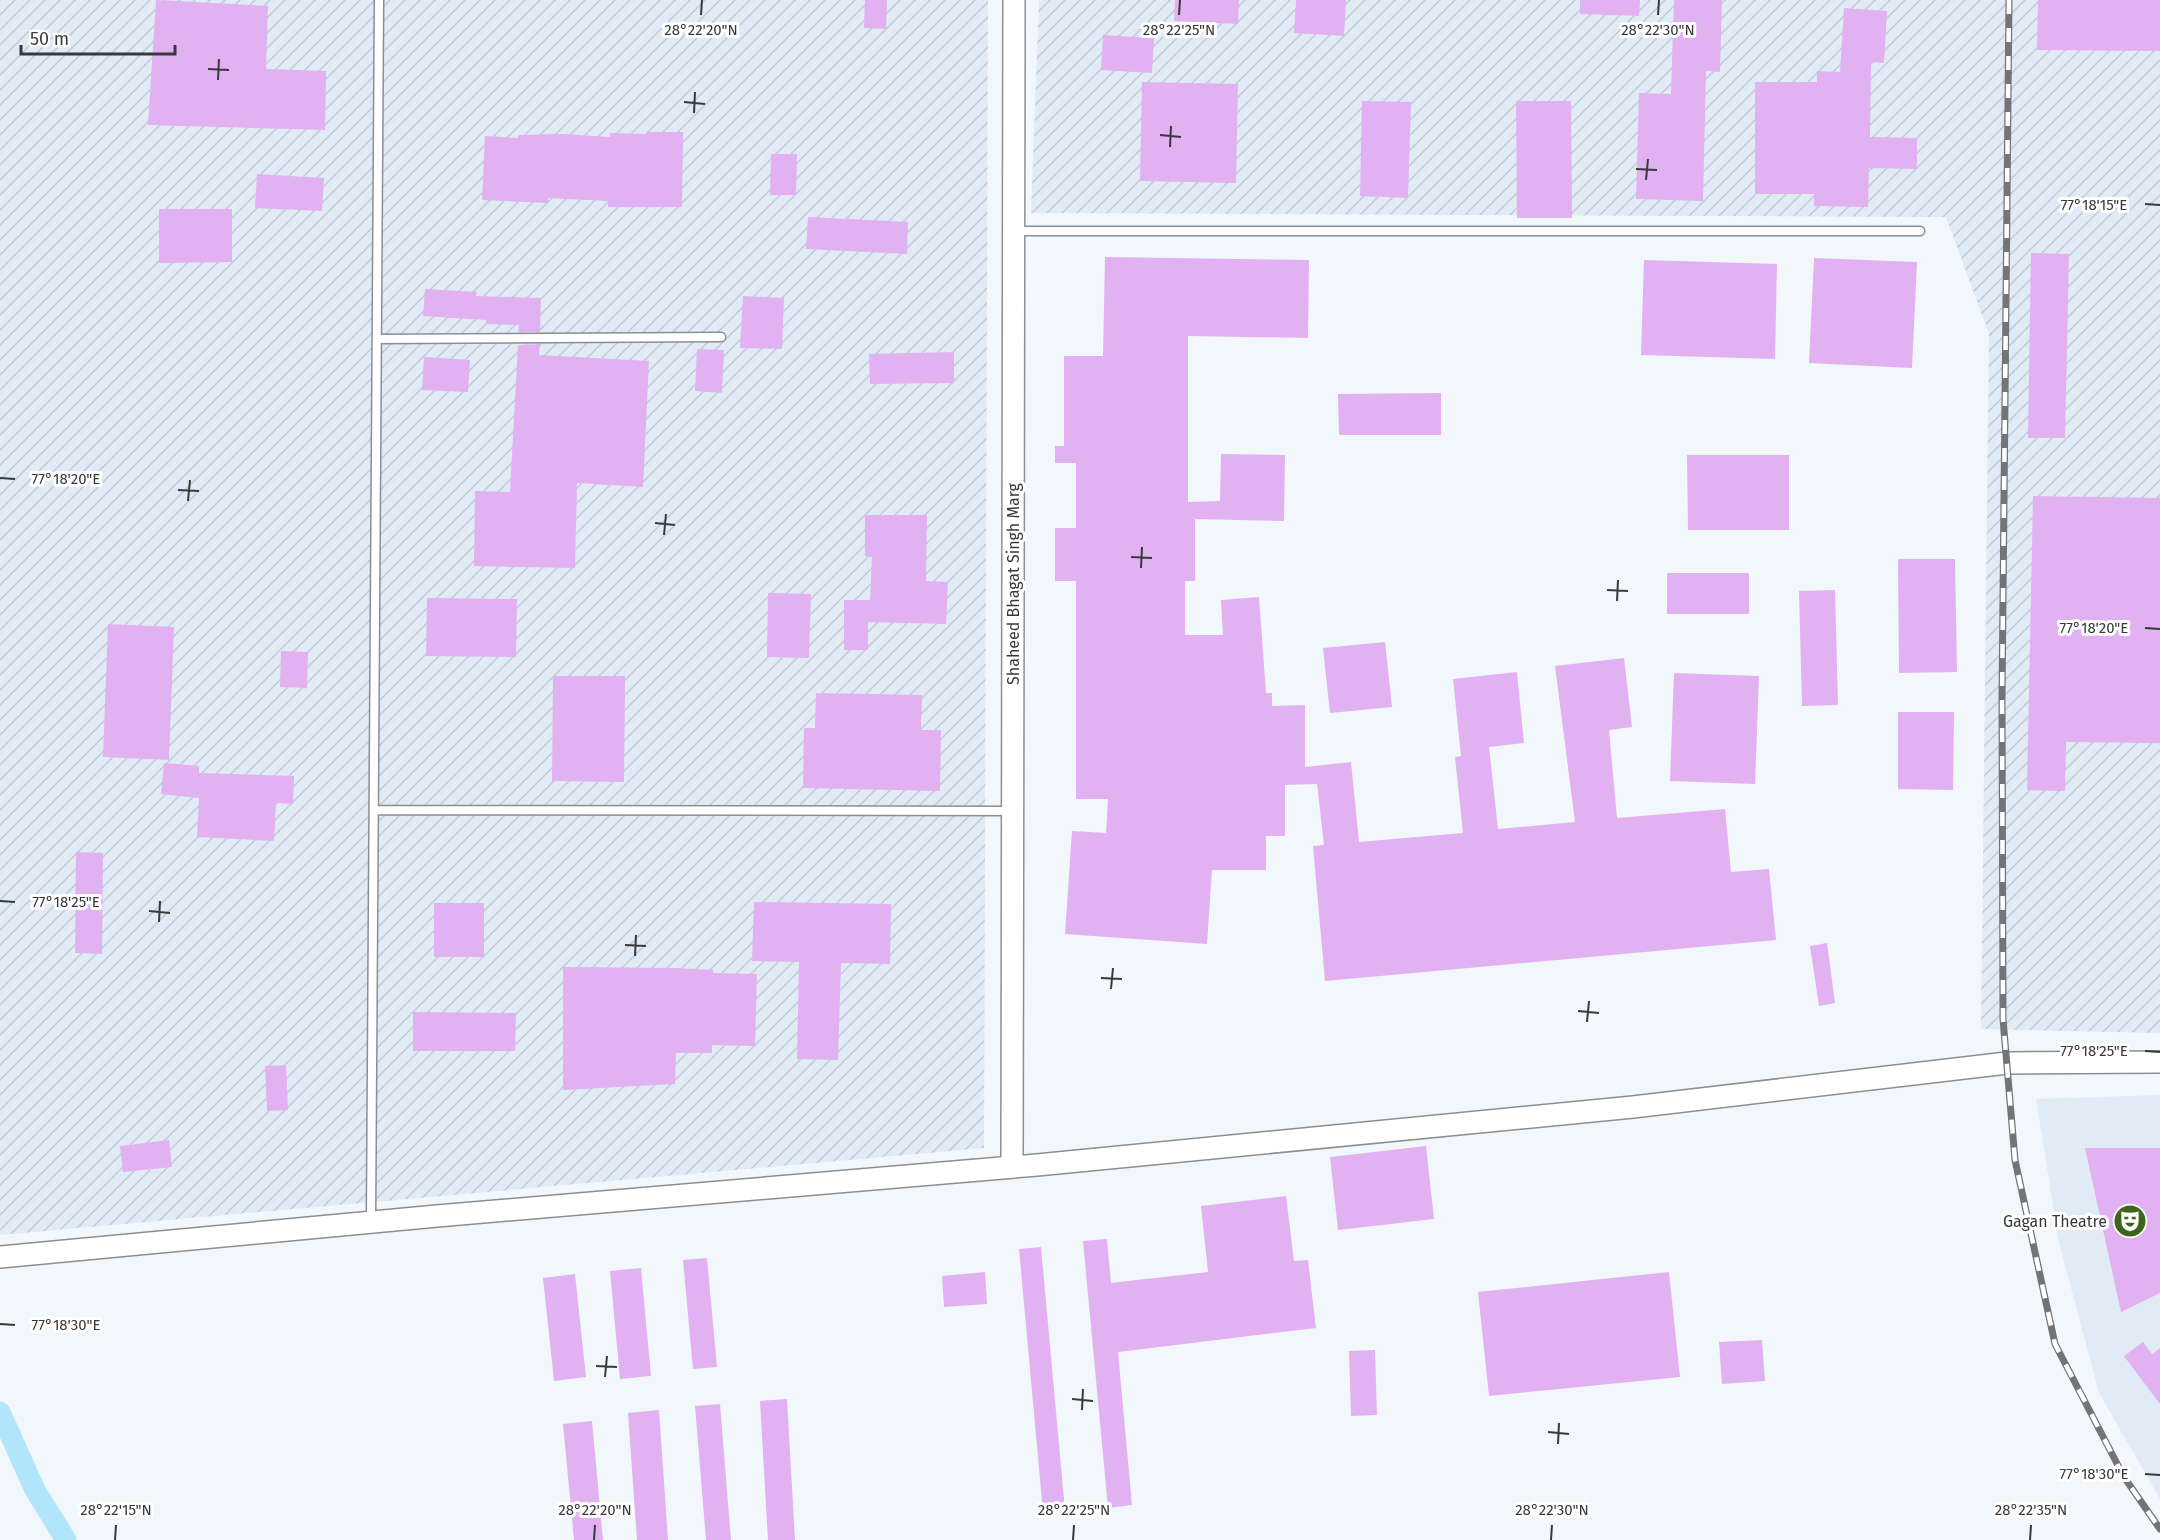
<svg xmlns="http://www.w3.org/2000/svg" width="2160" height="1540" viewBox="0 0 2160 1540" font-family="'Fira Sans',sans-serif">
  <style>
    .built { fill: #e1ebf5 }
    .industrial { fill: url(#industrial-furrows) }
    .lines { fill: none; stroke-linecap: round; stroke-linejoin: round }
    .canal { stroke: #b1e5fc; stroke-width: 21 }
    .building { fill: #e2b1f2 }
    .service-casing { stroke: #8a8f93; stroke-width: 11 }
    .tertiary-casing { stroke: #8a8f93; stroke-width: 24 }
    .service { stroke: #fff; stroke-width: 8 }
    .tertiary { stroke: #fff; stroke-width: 21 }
    .rail-casing { stroke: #727578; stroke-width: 7 }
    .rail { stroke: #fff; stroke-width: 4.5; stroke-dasharray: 14; stroke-linecap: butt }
    .ticks { fill: none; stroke: #37393b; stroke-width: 2 }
    .labels { text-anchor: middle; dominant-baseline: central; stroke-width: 6; stroke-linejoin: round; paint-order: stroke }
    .street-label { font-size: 16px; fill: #37393b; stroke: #fff }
    .poi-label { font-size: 16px; fill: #37393b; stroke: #fff; text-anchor: end }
    .ticks-label { font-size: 15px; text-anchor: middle; fill: #37393b; stroke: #fff; stroke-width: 6; stroke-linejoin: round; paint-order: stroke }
  </style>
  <defs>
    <pattern id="industrial-furrows" width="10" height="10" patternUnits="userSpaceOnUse" patternTransform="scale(1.5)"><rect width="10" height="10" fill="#e1ebf5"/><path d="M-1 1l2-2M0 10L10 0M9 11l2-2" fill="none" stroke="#c2cad3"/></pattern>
  </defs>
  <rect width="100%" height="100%" fill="#f2f7fb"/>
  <path class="built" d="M2160 1095V1499L2099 1393 2059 1243 2036 1099Z"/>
  <path class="industrial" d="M0 0H988L984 1148 0 1235Z
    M1039 0H2160V1033L1981 1029 1989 334 1946 217 1031 213Z"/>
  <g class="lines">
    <path class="canal" d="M0 1412 35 1490 66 1540"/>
  </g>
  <path class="building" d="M156 0 268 6 266 69 326 71 325 130 148 125Z
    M865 0H887L886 29 864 28Z
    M1175 0H1239L1238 24 1174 21Z
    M1296 0H1346L1344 36 1294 33Z
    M1580 0H1640L1639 16 1580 14Z
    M1674 0H1722L1720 72 1706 71 1703 201 1636 199 1639 93 1671 94Z
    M2038 0H2160V51L2037 50Z
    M1844 8 1887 11 1884 63 1871 62 1870 137 1917 138V169L1869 168 1868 207 1814 206V194H1755V82H1817V71L1840 72Z
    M1103 35 1154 38 1152 73 1101 70Z
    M1142 82 1238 84 1236 183 1140 181Z
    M1362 101 1411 102 1408 198 1360 196Z
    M1516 101H1571L1572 218H1517Z
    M647 132H683L682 207H608V201L548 198V203L482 200 485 136 518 138V135L562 134 610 137V133L647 134Z
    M771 154H797L796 195H770Z
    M257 174 324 178 322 211 255 208Z
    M159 209H232V262L159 263Z
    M808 217 908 222 907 254 806 249Z
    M2031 253 2069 254 2065 438H2028Z
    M1105 257 1309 260 1308 338 1188 336V502L1220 501 1221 454 1285 455 1284 521 1195 519V581H1185V635H1223L1221 600 1259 597 1266 693H1272V706L1305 705V767L1351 762 1359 842 1463 833 1455 757 1461 756 1453 679 1517 672 1524 743 1489 747 1498 829 1575 822 1555 666 1624 658 1632 727 1609 730 1617 818 1725 809 1731 872 1769 869 1776 940 1325 981 1313 846 1324 845 1317 784 1285 785V836H1266V870H1212L1207 944 1065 934 1072 831 1106 833 1108 799H1076V581H1055V528H1076V463H1055V446H1064V356H1103Z
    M1814 258 1917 262 1912 368 1809 363Z
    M1644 260 1777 264 1775 359 1641 355Z
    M425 289 477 292 476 296 541 298 540 332H518L519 325 486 324V320L423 316Z
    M743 296 784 298 782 349 740 348Z
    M540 344 539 355 649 361 643 487 577 483 575 568 474 566 475 491 510 492 518 345Z
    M697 349 724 350 722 393 695 391Z
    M954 352V383L870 384 869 354Z
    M424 357 470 360 468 392 422 390Z
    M1441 393V435H1339L1338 394Z
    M1687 455H1789V530H1688Z
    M2033 496 2160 498V743L2066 742 2065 791 2027 790Z
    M865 515H927L926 581 948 582 946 624 868 622V650H844V600H870L872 557 865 556Z
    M1898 559H1955L1957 672 1899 673Z
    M1667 573H1749V614H1667Z
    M1835 590 1838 705 1802 706 1799 591Z
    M768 593 811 594 809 658 767 657Z
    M427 598 517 599 516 657 426 656Z
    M108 624 174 627 169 760 103 757Z
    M1385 642 1392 707 1330 713 1323 648Z
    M281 651 308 652 307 688 280 687Z
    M1674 673 1759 676 1755 784 1670 781Z
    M553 676H625L624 782 552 781Z
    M816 693 922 695 921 730H941L940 791 803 788 804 728H815Z
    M1898 712H1954L1953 790 1898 789Z
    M164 763 199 766V773L294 776 293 804 276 803 274 841 197 837 199 798 161 794Z
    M76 852 103 853 102 954 75 953Z
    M754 902 891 904 890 964 841 963 838 1060 797 1059 799 962 752 961Z
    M434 903H484V957H434Z
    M1827 943 1835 1003 1819 1006 1810 946Z
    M563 967 676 968 713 970V973L757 974 755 1046 712 1045V1053H676L675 1084 563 1090Z
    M413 1012 516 1013 515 1051H413Z
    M286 1065 288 1110 267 1111 265 1066Z
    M169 1140 172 1167 123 1172 120 1146Z
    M1426 1146 1434 1219 1338 1230 1330 1157Z
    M2085 1148H2160V1293L2121 1312Z
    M1286 1196 1294 1261 1308 1260 1316 1328 1118 1352 1132 1505 1108 1508 1083 1241 1107 1239 1111 1283 1208 1272 1201 1206Z
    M1041 1247 1065 1510 1043 1512 1019 1249Z
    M707 1258 717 1367 693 1369 683 1260Z
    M641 1268 651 1376 620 1379 610 1271Z
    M985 1272 987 1304 944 1307 942 1276Z
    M1669 1272 1680 1377 1489 1396 1478 1292Z
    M575 1274 586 1377 554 1381 543 1278Z
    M1762 1340 1765 1381 1722 1384 1719 1342Z
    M2143 1342 2152 1354 2160 1348V1404L2124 1356Z
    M1375 1350 1377 1415 1351 1416 1349 1351Z
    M787 1399 795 1540H768L760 1401Z
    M720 1404 731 1540H706L695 1406Z
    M659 1410 668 1540H637L628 1413Z
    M592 1421 603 1540H574L563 1424Z"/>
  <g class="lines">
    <g class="service-casing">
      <path id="service" d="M1015 231H1920
        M377 339 721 337
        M374 810 1013 811
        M371 1221 379 0"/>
    </g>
    <g class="tertiary-casing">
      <path id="tertiary" d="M1012 1167 1014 0
        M0 1257 437 1216 1037 1165 1633 1107 2007 1063 2160 1062"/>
    </g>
    <use href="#service" class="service"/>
    <use href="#tertiary" class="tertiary"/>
    <g class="rail-casing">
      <path id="rail" d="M2009 0 2002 699 2003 1019 2015 1160 2055 1344 2124 1477 2160 1529"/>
    </g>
    <use href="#rail" class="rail"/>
  </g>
  <path class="ticks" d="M701 15 702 0M1179 15 1180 0M1658 15 1659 0M208 69 229 70M218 80 219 59M684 102 705 104M694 113 695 92M1160 135 1181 137M1170 147 1171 126M1636 169 1657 170M1646 180 1648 159M2145 204 2160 205M0 478 15 479M178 490 199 491M188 501 190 480M655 523 675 525M664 535 666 514M1131 557 1152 558M1141 568 1142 547M1607 590 1628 591M1617 601 1618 580M2145 628 2160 629M0 901 15 902M149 911 170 913M159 922 160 901M625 945 646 946M635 956 636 935M1101 978 1122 979M1111 989 1113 968M1578 1011 1599 1013M1587 1022 1589 1001M2145 1051 2160 1052M0 1324 15 1325M596 1366 617 1367M605 1377 607 1356M1072 1399 1093 1401M1082 1410 1083 1389M1548 1432 1569 1434M1558 1444 1559 1423M2145 1474 2160 1475M115 1540 116 1525M594 1540 595 1525M1073 1540 1074 1525M1551 1540 1552 1525M2030 1540 2031 1525"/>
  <defs>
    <g id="theatre-disc" transform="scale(1.725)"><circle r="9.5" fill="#3f641c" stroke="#fff"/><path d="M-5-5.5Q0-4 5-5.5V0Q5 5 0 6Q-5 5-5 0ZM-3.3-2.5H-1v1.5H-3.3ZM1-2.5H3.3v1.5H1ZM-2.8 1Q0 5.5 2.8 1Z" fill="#fff"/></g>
  </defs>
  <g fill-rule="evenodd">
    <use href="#theatre-disc" x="2130" y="1221"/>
  </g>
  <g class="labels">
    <g class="street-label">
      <text transform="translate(1013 584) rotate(-90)">Shaheed Bhagat Singh Marg</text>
    </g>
    <g class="poi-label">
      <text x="2107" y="1221">Gagan Theatre</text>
    </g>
  </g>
  <g class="ticks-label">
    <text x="701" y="35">28°22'20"N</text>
    <text x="1179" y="35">28°22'25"N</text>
    <text x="1658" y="35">28°22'30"N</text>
    <text x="2094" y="210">77°18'15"E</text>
    <text x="66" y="484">77°18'20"E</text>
    <text x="2094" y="633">77°18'20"E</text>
    <text x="66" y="907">77°18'25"E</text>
    <text x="2094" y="1056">77°18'25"E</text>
    <text x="66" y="1330">77°18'30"E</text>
    <text x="2094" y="1479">77°18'30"E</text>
    <text x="116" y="1515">28°22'15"N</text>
    <text x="595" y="1515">28°22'20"N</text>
    <text x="1074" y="1515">28°22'25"N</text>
    <text x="1552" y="1515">28°22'30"N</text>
    <text x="2031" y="1515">28°22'35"N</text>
  </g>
  <path d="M21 45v9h154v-9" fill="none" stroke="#37393b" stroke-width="3"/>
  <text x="30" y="45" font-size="18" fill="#37393b" stroke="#ffffff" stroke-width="4.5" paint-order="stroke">50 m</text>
</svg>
